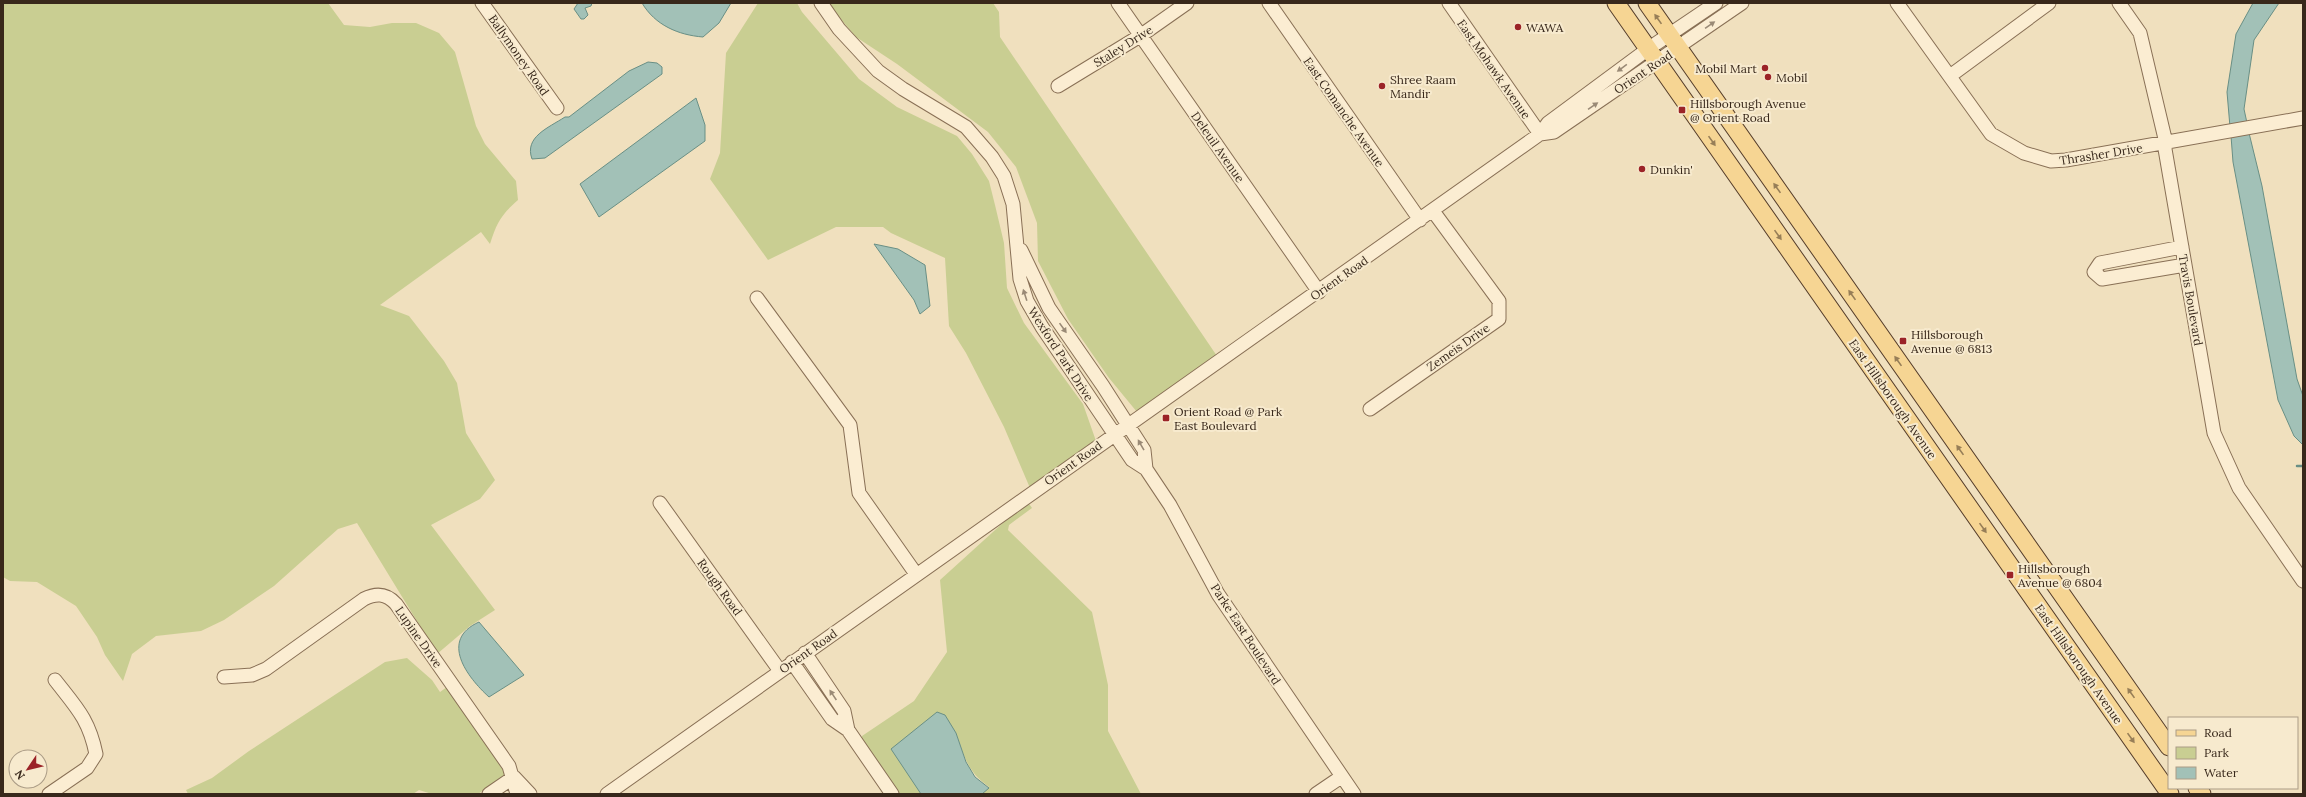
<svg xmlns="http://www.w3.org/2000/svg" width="2306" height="797" viewBox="0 0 2306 797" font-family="Lora,serif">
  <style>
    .green { fill: #c9ce92 }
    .water { fill: #a2c1b7; stroke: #698f85 }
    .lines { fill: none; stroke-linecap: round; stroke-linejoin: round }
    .stream { stroke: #698f85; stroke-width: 2.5 }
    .minor-casing { stroke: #897056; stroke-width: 15 }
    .major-casing { stroke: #563e2b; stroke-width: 19 }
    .minor { stroke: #fbedd2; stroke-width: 13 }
    .major { stroke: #f6d593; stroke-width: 17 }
    .oneway { fill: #977e57 }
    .oneway2 { fill: #9a8a76 }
    .poi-dot { fill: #9b2327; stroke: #f7eace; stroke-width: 1.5 }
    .labels { text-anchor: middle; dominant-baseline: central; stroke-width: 4; stroke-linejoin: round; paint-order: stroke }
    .poi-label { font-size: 12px; fill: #38281b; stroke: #f7eace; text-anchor: start }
    .street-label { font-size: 12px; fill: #38281b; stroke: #f7eace }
  </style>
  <rect width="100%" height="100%" fill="#f0e0be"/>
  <path class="green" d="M3 3H328L344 25 370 27 392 23H416L439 33 455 52 476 126 485 144 516 181 518 200C501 215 497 222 490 244L481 232 380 305 409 316 444 361 457 383 466 433 495 480 480 499 431 525 495 610 470 626 437 654 357 523 338 529 274 586 224 620 201 631 156 636 132 654 123 681 105 655 97 637 76 606 37 582 10 581 3 577Z
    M758 3H797L802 12 859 79 897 107 957 136 972 154 989 181 995 205 1004 243 1007 288 1024 323 1083 404 1096 441 1030 488 1004 427 966 353 949 326 945 258 891 233 883 227H836L768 260 710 179 720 153 726 53Z
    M827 3H993L999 12 1000 37 1217 356 1137 412 1109 378 1068 319 1038 261 1037 223 1016 167 988 132 897 64 856 37Z
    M1027 501 1032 508 1009 525 1008 530 1092 612 1108 685V731L1141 794H982L989 787C967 771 965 758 956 733L891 749 921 794H899L862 741V736L914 701 947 652 940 580Z
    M407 658 432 680 440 692 447 687 507 774 478 794H432L419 790 413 794H188L186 790 212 778 249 751 385 662Z"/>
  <path class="water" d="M578 3H592L591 6 585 8 588 15 584 19H581L574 9Z
    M642 3H731L719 23 703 37C678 35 655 25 642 3Z
    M2253 3H2279L2254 40 2244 109 2247 123 2230 127 2227 92 2236 34Z
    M648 62 657 63 662 67V74L545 158 532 159C524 137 548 128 565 117H569L629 71Z
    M696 98 705 125V141L599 217 580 184Z
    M2249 133 2262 186 2297 379 2303 396V445L2294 436 2278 400 2233 162 2231 136Z
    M874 244 898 249 925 265 930 306 920 314 914 300Z
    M479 622 524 675 489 697C467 677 439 640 479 622Z
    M937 712 945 715 956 733 966 762 975 777 989 788 982 794H921L891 749Z"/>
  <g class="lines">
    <path class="stream" d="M2297 466H2303"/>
    <g class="minor-casing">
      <path id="minor" d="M482 3 557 108
        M821 3 839 29 878 71 903 89 966 127 992 157 1004 176 1013 204 1020 279 1027 301 1042 327 1132 460 1146 469 1170 505 1218 594 1354 794
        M1118 3 1319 292
        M1269 3 1420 220
        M1449 3 1540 134
        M1897 3 1991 134 2024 153 2051 161 2066 160 2303 118
        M2119 3 2140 33 2166 143 2165 149 2214 433 2239 488 2303 581
        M1950 76 2049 3
        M1058 86 1140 36 1187 3
        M1540 134 1554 132 1742 3
        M2182 247 2100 263 2094 272 2102 279 2185 265
        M1021 250 1049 308 1103 386 1144 450 1146 469
        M757 298 850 425 859 493 916 574
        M1370 409 1499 319V301L1433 211
        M660 503 780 671
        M805 653 844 711 848 730
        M792 662 832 719 848 730 892 794
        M224 677 252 675 266 669 364 599C376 593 386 593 396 604L509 766 517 794
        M514 777 530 794
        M49 794 87 768 96 754C89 719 76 707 55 680
        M489 794 514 777
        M607 794 1540 134 1548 123 1648 49 1716 3
        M1316 794 1341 777"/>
    </g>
    <g class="major-casing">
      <path id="major" d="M1616 3 2170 794
        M1647 3 2169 747
        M2197 788 2202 794"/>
    </g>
    <use href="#minor" class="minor"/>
    <use href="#major" class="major"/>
  </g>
  <defs><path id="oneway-solid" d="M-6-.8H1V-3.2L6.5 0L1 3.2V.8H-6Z"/></defs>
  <g class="oneway">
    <use href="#oneway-solid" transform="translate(1658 19) rotate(-125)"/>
    <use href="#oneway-solid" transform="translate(1712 141) rotate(55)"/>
    <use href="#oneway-solid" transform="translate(1777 188) rotate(-125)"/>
    <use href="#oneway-solid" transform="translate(1778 235) rotate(55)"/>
    <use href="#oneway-solid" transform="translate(1852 295) rotate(-125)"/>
    <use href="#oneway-solid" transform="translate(1898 361) rotate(-125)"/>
    <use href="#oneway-solid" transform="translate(1960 450) rotate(-125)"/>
    <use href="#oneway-solid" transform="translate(1983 528) rotate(55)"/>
    <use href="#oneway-solid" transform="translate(2131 693) rotate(-125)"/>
    <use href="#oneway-solid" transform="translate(2131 738) rotate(55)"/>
  </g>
  <g class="oneway2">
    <use href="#oneway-solid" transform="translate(1710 25) rotate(-35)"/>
    <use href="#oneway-solid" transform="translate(1622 68) rotate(144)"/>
    <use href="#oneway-solid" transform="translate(1593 106) rotate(-34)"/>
    <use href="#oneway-solid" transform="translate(1025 295) rotate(-108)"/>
    <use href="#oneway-solid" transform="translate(1063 328) rotate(55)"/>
    <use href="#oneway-solid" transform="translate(1141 445) rotate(-120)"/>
    <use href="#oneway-solid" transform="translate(833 695) rotate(-124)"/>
  </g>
  <g class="poi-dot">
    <circle cx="1518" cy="27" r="4"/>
    <circle cx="1765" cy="68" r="4"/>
    <circle cx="1768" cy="77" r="4"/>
    <circle cx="1382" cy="86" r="4"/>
    <rect x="1678" y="106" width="8" height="8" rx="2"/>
    <circle cx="1642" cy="169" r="4"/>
    <rect x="1899" y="337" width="8" height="8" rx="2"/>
    <rect x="1162" y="414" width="8" height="8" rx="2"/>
    <rect x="2006" y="571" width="8" height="8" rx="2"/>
  </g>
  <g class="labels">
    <g class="poi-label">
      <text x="1526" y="27">WAWA</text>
      <text x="1757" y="68" text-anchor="end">Mobil Mart</text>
      <text x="1776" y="77">Mobil</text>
      <text x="1390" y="79">Shree Raam<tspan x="1390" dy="14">Mandir</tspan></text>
      <text x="1690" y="103">Hillsborough Avenue<tspan x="1690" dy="14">@ Orient Road</tspan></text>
      <text x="1650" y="169">Dunkin'</text>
      <text x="1911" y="334">Hillsborough<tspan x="1911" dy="14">Avenue @ 6813</tspan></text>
      <text x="1174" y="411">Orient Road @ Park<tspan x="1174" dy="14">East Boulevard</tspan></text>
      <text x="2018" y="568">Hillsborough<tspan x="2018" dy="14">Avenue @ 6804</tspan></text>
    </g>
    <g class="street-label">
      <text transform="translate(1123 46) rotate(-32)">Staley Drive</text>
      <text transform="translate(519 55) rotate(55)">Ballymoney Road</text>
      <text transform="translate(1494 69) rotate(55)">East Mohawk Avenue</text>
      <text transform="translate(1643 72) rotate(-34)">Orient Road</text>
      <text transform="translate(1344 112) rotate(55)">East Comanche Avenue</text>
      <text transform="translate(1218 147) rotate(55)">Deleuil Avenue</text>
      <text transform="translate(2101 154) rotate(-9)">Thrasher Drive</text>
      <text transform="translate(1339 278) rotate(-35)">Orient Road</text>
      <text transform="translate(2191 300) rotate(80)">Travis Boulevard</text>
      <text transform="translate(1458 347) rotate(-35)">Zemeis Drive</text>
      <text transform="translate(1061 354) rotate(57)">Wexford Park Drive</text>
      <text transform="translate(1893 399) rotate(55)">East Hillsborough Avenue</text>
      <text transform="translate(1073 463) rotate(-35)">Orient Road</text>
      <text transform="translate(720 587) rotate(54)">Rough Road</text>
      <text transform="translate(1246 634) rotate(57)">Parke East Boulevard</text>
      <text transform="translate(419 637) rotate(55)">Lupine Drive</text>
      <text transform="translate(808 651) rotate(-35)">Orient Road</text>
      <text transform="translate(2079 664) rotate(55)">East Hillsborough Avenue</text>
    </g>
  </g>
  <rect width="2306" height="797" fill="none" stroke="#38281b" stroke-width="8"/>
  <rect x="2168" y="717" width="130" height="72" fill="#f7eace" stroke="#ab9c86"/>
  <rect x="2176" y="730" width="20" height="6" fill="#f6d593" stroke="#ab9c86"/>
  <text x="2204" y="737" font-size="12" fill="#38281b">Road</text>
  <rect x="2176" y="747" width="20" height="12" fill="#c9ce92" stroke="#ab9c86"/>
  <text x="2204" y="757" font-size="12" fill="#38281b">Park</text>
  <rect x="2176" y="767" width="20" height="12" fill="#a2c1b7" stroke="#ab9c86"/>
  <text x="2204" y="777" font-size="12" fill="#38281b">Water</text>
  <g transform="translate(28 769) rotate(235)"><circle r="19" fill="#f7eace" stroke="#ab9c86"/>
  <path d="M0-3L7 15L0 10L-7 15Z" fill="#9b2327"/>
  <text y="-6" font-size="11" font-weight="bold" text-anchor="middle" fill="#38281b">N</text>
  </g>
</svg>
